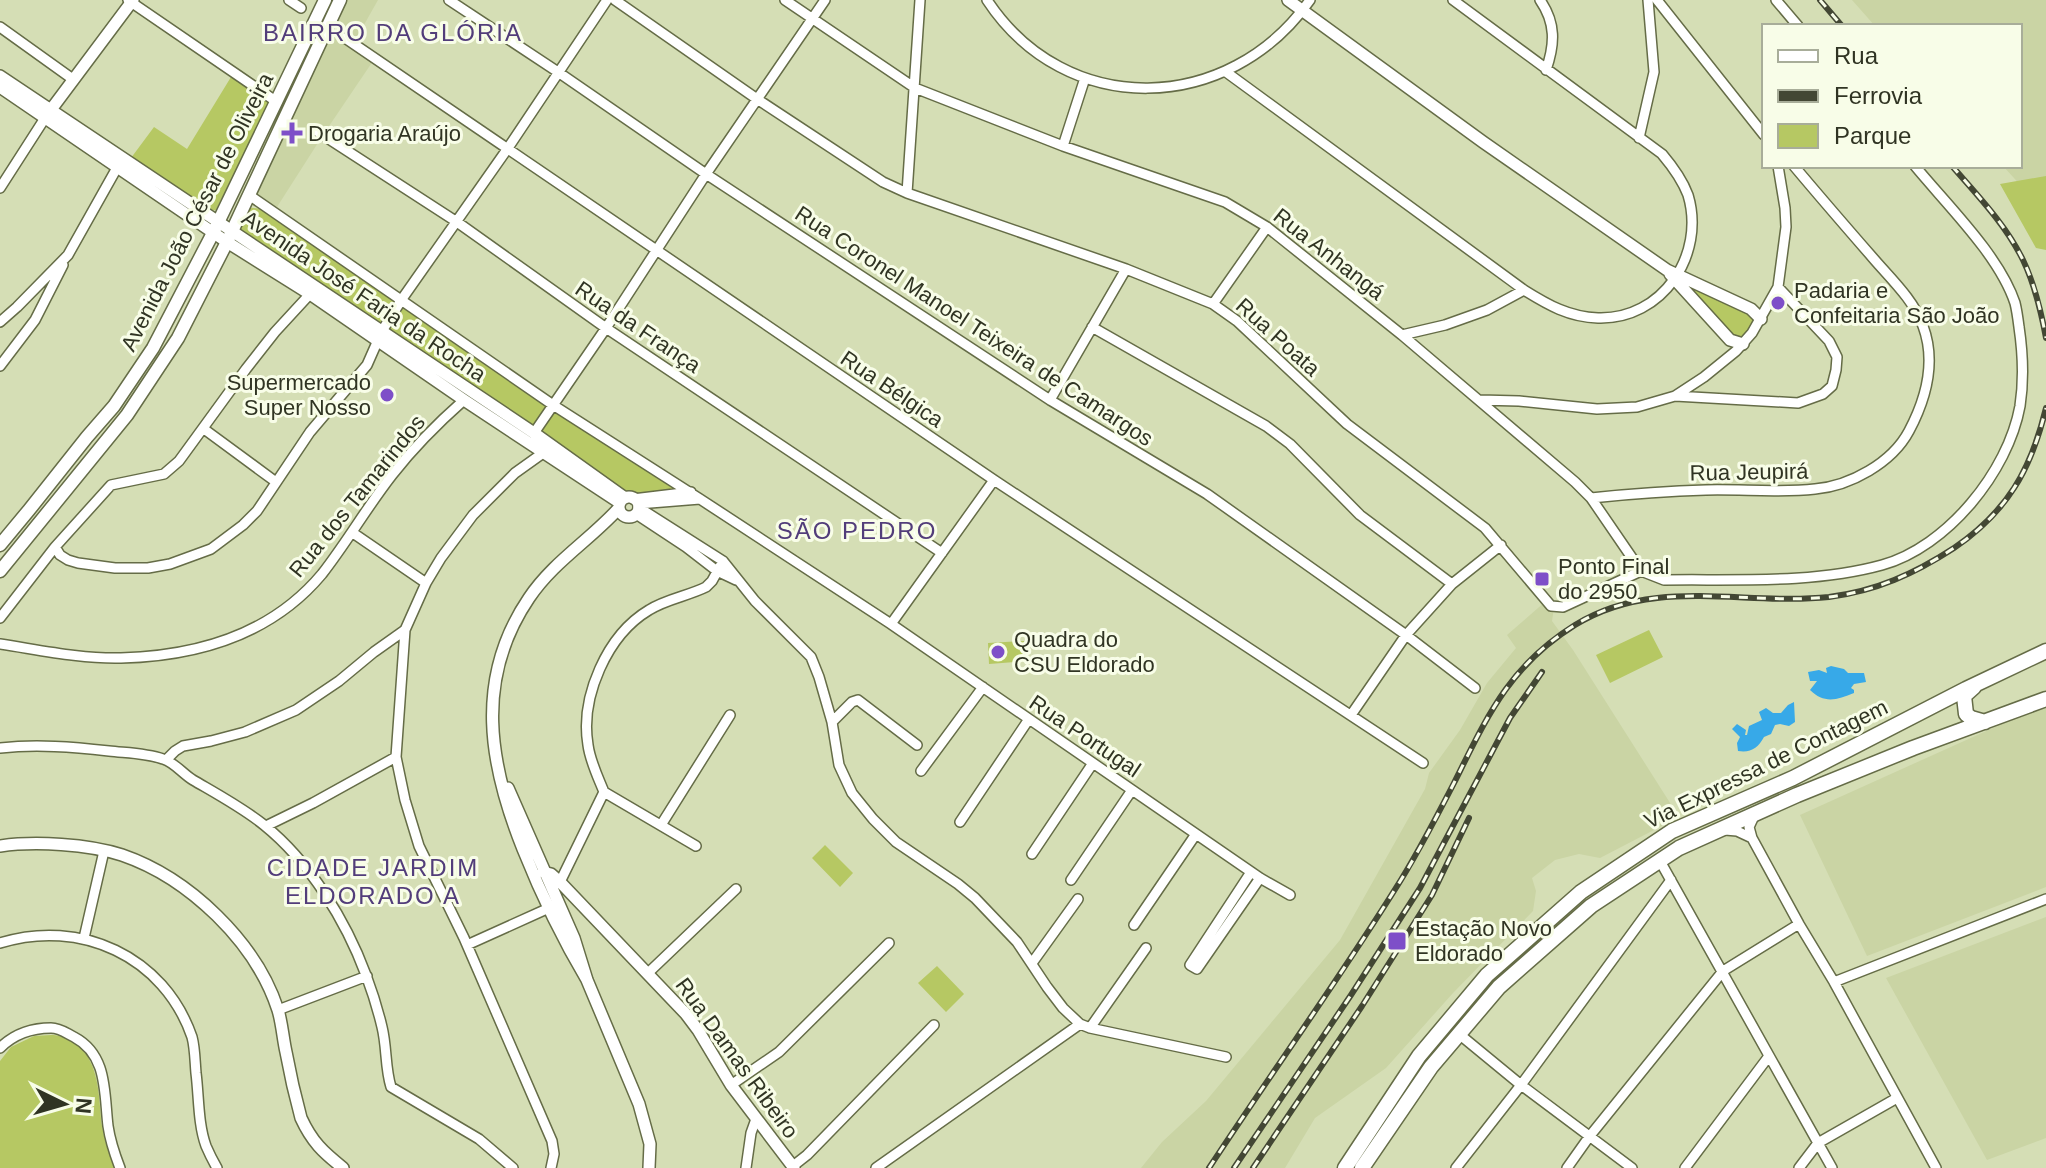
<svg xmlns="http://www.w3.org/2000/svg" width="2046" height="1168" viewBox="0 0 2046 1168" font-family="Arial,sans-serif">
  <style>
    .built { fill: #cad4a4 }
    .green { fill: #b6c863 }
    .water { fill: #37a9e8 }
    .lines { fill: none; stroke-linecap: round; stroke-linejoin: round }
    .minor-casing { stroke: #656c47; stroke-width: 12 }
    .tertiary-casing { stroke: #656c47; stroke-width: 14 }
    .secondary-casing { stroke: #656c47; stroke-width: 15 }
    .trunk-casing { stroke: #656c47; stroke-width: 17 }
    .minor { stroke: #fff; stroke-width: 9 }
    .tertiary { stroke: #fff; stroke-width: 11 }
    .secondary { stroke: #fff; stroke-width: 12 }
    .trunk { stroke: #fff; stroke-width: 14 }
    .rail-casing { stroke: #434734; stroke-width: 6 }
    .rail { stroke: #f8fde8; stroke-width: 3; stroke-dasharray: 9; stroke-linecap: butt }
    .poi-dot { fill: #7e4fc8; stroke: #f8fde8; stroke-width: 3 }
    .labels { text-anchor: middle; dominant-baseline: central; stroke-width: 6; stroke-linejoin: round; paint-order: stroke }
    .poi-label { font-size: 22px; fill: #303423; stroke: #f8fde8; text-anchor: start }
    .street-label { font-size: 22px; fill: #303423; stroke: #f8fde8 }
    .neighbourhood-label { font-size: 24px; letter-spacing: 2px; fill: #523d7a; stroke: #f8fde8 }
  </style>
  <rect width="100%" height="100%" fill="#d5deb5"/>
  <path class="built" d="M344 0H378L352 46 373 61 323 135 277 207 251 192Z
    M1852 0H2046V213L2003 166H2020V26H1875Z
    M1546 601 1554 608 1552 621 1573 650 1679 817 1600 858 1579 854 1555 860 1532 878 1536 891 1533 911 1453 993 1386 1068 1315 1118 1285 1168H1141L1162 1142 1206 1101 1340 940 1425 789 1429 773 1460 730 1487 683 1516 648 1507 635Z
    M2046 704V887L1867 956 1800 815Z
    M2046 917V1138L1987 1160 1886 978Z"/>
  <path class="green" d="M231 77 269 103 216 210 208 211 131 158 154 127 187 149Z
    M2046 176V250L2036 248 2000 184Z
    M244 207 263 209 395 302 545 405 680 490 640 495 627 492 234 230Z
    M1681 280 1760 319 1743 342 1731 338Z
    M1649 630 1663 657 1610 683 1596 655Z
    M1024 641 1026 661 989 664 988 643Z
    M825 845 853 873 840 887 812 858Z
    M937 966 964 994 946 1012 918 983Z
    M34 1036C42 1036 52 1034 59 1036 101 1048 98 1092 102 1126 104 1140 109 1154 114 1168H0V1061L11 1047Z"/>
  <path class="water" d="M1831 666 1844 669 1848 673H1864L1866 682 1854 684 1851 688 1854 690V693C1837 700 1824 704 1810 690L1817 681H1810L1808 672 1819 670 1827 673 1826 668Z
    M1794 702 1795 722 1789 726 1780 724 1775 725 1771 734 1764 737C1758 748 1751 753 1738 751L1737 743 1740 737 1732 729 1737 724 1746 730 1745 735H1747L1749 726 1762 720 1759 712 1766 708 1773 713H1781L1788 705Z"/>
  <g class="lines">
    <g class="minor-casing">
      <path id="minor" d="M128 0 277 102
        M289 0 301 8
        M449 0 558 72 706 174 1050 400 1207 494 1406 635 1475 688
        M615 0 757 99 883 182 907 193 1126 269 1213 304 1237 321 1347 424 1485 528 1551 606 1563 607 1641 571
        M785 0 915 88 1063 146 1225 202 1267 227 1402 335 1575 482 1591 498 1641 571 1664 580C1735 579 1813 584 1882 565 1947 547 2008 472 2020 406 2024 380 2023 354 2019 327 2018 319 2017 311 2015 303 1999 255 1947 205 1915 166
        M987 0C1066 120 1229 115 1310 0
        M1540 0C1556 23 1555 44 1546 70
        M1657 0 1764 135
        M1776 0 1798 26
        M0 27 74 80
        M345 38 994 480 1423 763
        M1226 72 1524 290C1548 305 1569 317 1598 318 1662 320 1706 255 1688 195 1682 179 1673 167 1662 154L1453 0
        M315 130 457 222 606 328 942 553
        M1639 138 1654 72 1648 0
        M1063 146 1085 78
        M0 188 45 118
        M907 193 920 0
        M249 195 553 405 700 499 891 624 1260 878 1290 895
        M1213 304 1267 227
        M0 322 17 307 68 255 118 166
        M1092 327 1266 426 1290 444 1360 515 1452 584
        M1402 335 1445 325 1487 310 1524 290
        M0 366 35 320 63 265
        M1675 396 1798 403 1823 394 1832 386 1836 370 1837 357 1829 341 1778 287
        M1050 400 1126 269
        M1480 400 1519 401 1597 409 1637 407 1675 396 1704 377 1736 351 1752 333 1778 287 1786 227 1785 208 1778 166
        M204 429 276 482
        M534 433 606 328 706 174 825 0
        M543 453 515 473 473 515 441 558 426 583 405 630 396 757 405 800 419 846 464 938 552 1141 554 1154 551 1168
        M1591 498C1629 494 1667 491 1706 490 1742 489 1779 493 1815 489 1850 486 1892 463 1909 431 1926 399 1936 361 1923 326 1914 300 1890 278 1873 258 1846 227 1820 197 1794 166
        M633 499 691 492
        M638 504 700 499
        M638 507 723 561 755 601 811 657 819 677 832 722 839 765 852 793 873 819 896 842 958 884 975 898 1017 942 1047 987 1063 1008 1080 1024 1090 1028 1226 1057
        M636 514 686 547 717 571 736 580
        M353 533 426 583
        M55 547 60 555 68 560 78 563 115 568H148L170 564 211 549 243 525 257 511 310 432 367 365 382 331 402 299 508 148 607 0
        M0 618 55 547 111 485 164 474 179 461 246 369 275 332 310 294
        M891 624 994 480
        M0 644C40 650 81 659 121 658 197 656 271 635 322 574 347 542 367 507 392 475 414 447 438 423 464 400
        M1351 715 1406 635 1452 584 1501 545
        M832 722 852 702 858 700 917 745
        M0 748C37 744 73 747 109 751 127 753 146 753 163 759 174 762 183 774 193 780 217 794 243 808 264 825 310 862 346 921 366 975 372 991 378 1010 382 1027 387 1047 385 1068 391 1087L479 1139 513 1168
        M167 759 175 751 183 746 211 741 245 732 296 710 339 681 374 652 405 630
        M921 771 983 687
        M604 792 696 846
        M1755 814 1749 827 1752 838 1799 924 1834 982 1936 1168
        M960 822 1029 719
        M661 825 730 715
        M266 826 313 803 396 757
        M1725 830 1737 831 1752 838
        M1032 854 1093 763
        M1660 861 1832 1168
        M1251 872 1190 965 1197 969 1260 878
        M1071 880 1132 790
        M560 882 604 792C598 777 590 761 588 745 580 697 607 635 649 610 666 599 688 596 706 587L712 581 723 561
        M1134 925 1196 834
        M84 938 104 851
        M0 943C80 918 164 956 192 1037 195 1048 195 1062 196 1073 199 1097 198 1124 206 1146 209 1153 213 1161 217 1168
        M467 945 549 908
        M1032 963 1078 899
        M648 973 736 889
        M1834 982 2046 899
        M278 1010 367 976
        M1090 1028 1146 948
        M1459 1034 1521 1085 1632 1168
        M0 1048C14 1034 32 1028 51 1028 60 1028 66 1033 74 1037 108 1055 104 1093 108 1126 110 1140 115 1155 120 1168
        M731 1085 779 1052 889 943
        M793 1166 807 1155 934 1025
        M746 1168 751 1133 756 1119
        M876 1168 1080 1024
        M1456 1168 1521 1085 1671 880
        M1567 1168 1589 1137 1723 971 1799 924
        M1685 1168 1769 1056
        M1799 1168 1818 1143 1897 1098"/>
    </g>
    <g class="tertiary-casing">
      <path id="tertiary" d="M1288 0 1483 142 1667 270 1751 309 1761 319
        M0 76 534 433 625 498
        M0 87 227 242 310 294 464 400 620 503
        M47 115 133 0
        M1670 274 1730 340 1743 344
        M619 507a10 10 0 1 1 20 0a10 10 0 1 1-20 0Z
        M508 788 574 938 587 980 639 1104 650 1144 649 1168
        M0 846C35 841 88 844 122 855 189 878 256 942 278 1010 282 1023 283 1039 286 1052 290 1074 295 1096 301 1118 312 1142 323 1152 343 1168
        M543 872 551 874 560 882 686 1014 698 1030 731 1085 794 1168
        M587 980C562 938 541 894 523 849 489 764 474 679 529 598 553 562 590 540 619 508"/>
    </g>
    <g class="secondary-casing">
      <path id="secondary" d="M0 545 29 510 87 437 114 406 153 348 213 233 325 0
        M0 571 127 415 178 338 227 242 340 0"/>
    </g>
    <g class="trunk-casing">
      <path id="trunk" d="M1974 687 1964 696 1966 714 1971 718 1985 722
        M1345 1168 1419 1056 1487 975 1581 892 1672 831 1793 778 1966 689 2046 651
        M1362 1168 1431 1067 1499 987 1591 906 1679 848 1797 795 1913 748 2046 699"/>
    </g>
    <use href="#minor" class="minor"/>
    <use href="#tertiary" class="tertiary"/>
    <use href="#secondary" class="secondary"/>
    <use href="#trunk" class="trunk"/>
    <g class="rail-casing">
      <path id="rail" d="M1820 0 1842 26
        M1952 166C1978 196 2006 225 2023 260 2035 285 2041 311 2046 338
        M1209 1168C1270 1075 1335 985 1394 891 1416 857 1435 820 1454 783 1487 717 1509 666 1575 625 1654 576 1743 606 1829 597 1876 591 1914 574 1954 548 2007 512 2031 470 2046 408
        M1234 1168 1351 995 1420 888 1510 718 1542 672
        M1253 1168 1362 1006 1432 895 1469 818"/>
    </g>
    <use href="#rail" class="rail"/>
  </g>
  <g class="poi-dot">
    <path d="M288 121h8v8h8v8h-8v8h-8v-8h-8v-8h8z"/>
    <circle cx="1778" cy="303" r="8"/>
    <circle cx="387" cy="395" r="8"/>
    <rect x="1534" y="571" width="16" height="16" rx="4"/>
    <circle cx="998" cy="652" r="8"/>
    <rect x="1387" y="931" width="20" height="20" rx="4"/>
  </g>
  <g class="labels">
    <g class="poi-label">
      <text x="308" y="133">Drogaria Araújo</text>
      <text x="1794" y="290">Padaria e<tspan x="1794" dy="25">Confeitaria São João</tspan></text>
      <text x="371" y="382" text-anchor="end">Supermercado<tspan x="371" dy="25">Super Nosso</tspan></text>
      <text x="1558" y="566">Ponto Final<tspan x="1558" dy="25">do 2950</tspan></text>
      <text x="1014" y="639">Quadra do<tspan x="1014" dy="25">CSU Eldorado</tspan></text>
      <text x="1415" y="928">Estação Novo<tspan x="1415" dy="25">Eldorado</tspan></text>
    </g>
    <g class="street-label">
      <text transform="translate(197 212) rotate(-63)">Avenida João César de Oliveira</text>
      <text transform="translate(1329 254) rotate(38)">Rua Anhangá</text>
      <text transform="translate(364 296) rotate(34)">Avenida José Faria da Rocha</text>
      <text transform="translate(974 326) rotate(33)">Rua Coronel Manoel Teixeira de Camargos</text>
      <text transform="translate(638 327) rotate(34)">Rua da França</text>
      <text transform="translate(1278 337) rotate(42)">Rua Poata</text>
      <text transform="translate(892 389) rotate(34)">Rua Bélgica</text>
      <text transform="translate(1749 472) rotate(-1)">Rua Jeupirá</text>
      <text transform="translate(357 496) rotate(-51)">Rua dos Tamarindos</text>
      <text transform="translate(1085 736) rotate(34)">Rua Portugal</text>
      <text transform="translate(1766 764) rotate(-26)">Via Expressa de Contagem</text>
      <text transform="translate(737 1058) rotate(54)">Rua Damas Ribeiro</text>
    </g>
    <g class="neighbourhood-label">
      <text x="393" y="32">BAIRRO DA GLÓRIA</text>
      <text x="857" y="530">SÃO PEDRO</text>
      <text x="373" y="867">CIDADE JARDIM<tspan x="373" dy="28">ELDORADO A</tspan></text>
    </g>
  </g>
  <rect x="1762" y="24" width="260" height="144" fill="#f8fde8" stroke="#a8ad99" stroke-width="2"/>
  <rect x="1778" y="50" width="40" height="12" fill="#ffffff" stroke="#a8ad99" stroke-width="2"/>
  <text x="1834" y="64" font-size="24" fill="#303423">Rua</text>
  <rect x="1778" y="90" width="40" height="12" fill="#434734" stroke="#a8ad99" stroke-width="2"/>
  <text x="1834" y="104" font-size="24" fill="#303423">Ferrovia</text>
  <rect x="1778" y="124" width="40" height="24" fill="#b6c863" stroke="#a8ad99" stroke-width="2"/>
  <text x="1834" y="144" font-size="24" fill="#303423">Parque</text>
  <g transform="translate(64 1104) rotate(95)" stroke="#f8fde8" stroke-width="6" paint-order="stroke">
  <path d="M0-6L14 30L0 20L-14 30Z" fill="#303423"/>
  <text y="-12" font-size="22" font-weight="bold" text-anchor="middle" fill="#303423">N</text>
  </g>
</svg>
